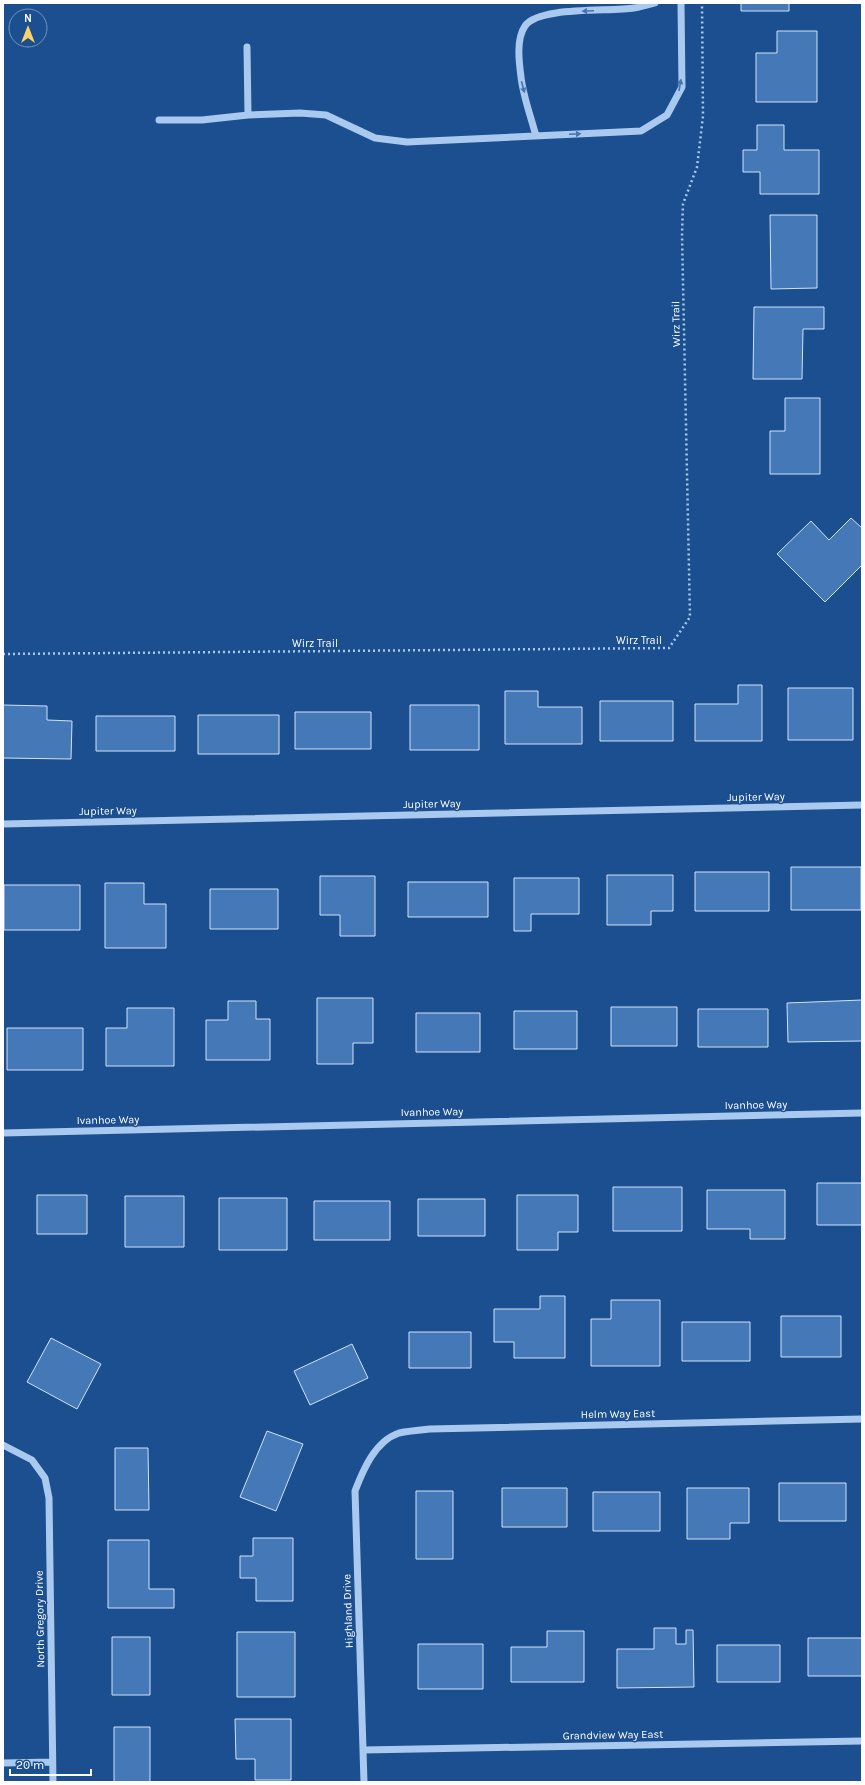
<svg xmlns="http://www.w3.org/2000/svg" width="865" height="1785" viewBox="0 0 865 1785" font-family="Karla,sans-serif">
  <style>
    .building { fill: #4478b7; stroke: #cfe3fa }
    .lines { fill: none; stroke-linecap: round; stroke-linejoin: round }
    .path { stroke: #a9c9ee; stroke-width: 2.5; stroke-dasharray: 2 3; stroke-linecap: butt }
    .minor { stroke: #a9c9ee; stroke-width: 7 }
    .oneway { fill: #4674ac }
    .labels { text-anchor: middle; dominant-baseline: central; stroke-width: 3; stroke-linejoin: round; paint-order: stroke }
    .street-label { font-size: 11px; fill: #fff; stroke: #1b4f8f }
  </style>
  <rect width="100%" height="100%" fill="#1b4f8f"/>
  <path class="building" d="M741 3H789V11H741Z
    M777 31H817V102H756V53H777Z
    M757 125H784V150H819V194H760V172H743V150H757Z
    M770 215H817V288L771 289Z
    M754 307H824V329H803L802 379H753Z
    M785 398H820V474H770V431H785Z
    M851 518 862 528V565L825 602 777 554 811 521 829 540Z
    M738 685H762V741H695V704H738Z
    M788 688H853V740H788Z
    M505 691H538V707H582V744H505Z
    M600 701H673V741H600Z
    M3 705 47 706V720L72 721 71 759 3 758Z
    M410 705H479V750H410Z
    M295 712H371V749H295Z
    M198 715H279V754H198Z
    M96 716H175V751H96Z
    M791 867H861V910H791Z
    M695 872H769V911H695Z
    M607 875H673V911H651V925H607Z
    M320 876H375V936H340V915H320Z
    M514 878H579V914H531V931H514Z
    M408 882H488V917H408Z
    M105 883H144V904H166V948H105Z
    M4 885H80V930H4Z
    M210 889H278V929H210Z
    M317 998H373V1043H353V1064H317Z
    M862 1000V1041L788 1042 787 1003Z
    M228 1001H256V1019H270V1060H206V1020H228Z
    M611 1007H677V1046H611Z
    M127 1008H174V1066H106V1028H127Z
    M698 1009H768V1047H698Z
    M514 1011H577V1049H514Z
    M416 1013H480V1052H416Z
    M7 1028H83V1070H7Z
    M817 1183H862V1225H817Z
    M613 1187H682V1231H613Z
    M707 1190H785V1239H750V1229H707Z
    M37 1195H87V1234H37Z
    M517 1195H578V1232H558V1250H517Z
    M125 1196H184V1247H125Z
    M219 1198H287V1250H219Z
    M418 1199H485V1236H418Z
    M314 1201H390V1240H314Z
    M540 1296H565V1358H514V1342H494V1309H540Z
    M611 1300H660V1366H591V1319H611Z
    M781 1316H841V1357H781Z
    M682 1322H750V1361H682Z
    M409 1332H471V1368H409Z
    M51 1338 101 1364 77 1409 27 1382Z
    M352 1344 368 1378 310 1405 294 1371Z
    M267 1431 303 1444 276 1511 240 1497Z
    M115 1448H148L149 1510H115Z
    M779 1483H846V1521H779Z
    M502 1488H567V1527H502Z
    M687 1488H749V1523H730V1539H687Z
    M416 1491H453V1559H416Z
    M593 1492H660V1531H593Z
    M253 1538H293V1601H256V1578H240V1556H253Z
    M108 1540H149V1589H174V1608H108Z
    M654 1628H676V1644H686V1630H693L694 1687 617 1688V1649H654Z
    M547 1631H584V1682H511V1647H547Z
    M237 1632H295V1697H237Z
    M112 1637H150V1695H112Z
    M808 1638H862V1676H808Z
    M418 1644H483V1689H418Z
    M717 1645H780V1682H717Z
    M235 1719H291V1780H255V1759H236Z
    M114 1727H150V1782H114Z"/>
  <g class="lines">
    <path class="path" d="M3 654 669 648 690 617 682 234 683 204 697 167 703 116 702 3"/>
    <path class="minor" d="M247 47 248 115 300 113 326 115 375 138 407 142 641 131 667 115 682 87 681 3
      M159 120H202L248 115
      M536 136C531 117 523 96 521 77 519 62 516 39 525 26 538 6 610 12 634 8 641 7 648 5 655 3
      M3 824 862 805
      M3 1133 862 1113
      M3 1445 32 1460 45 1478 49 1498 53 1782
      M364 1750 862 1741
      M3 1763 52 1762
      M364 1782 355 1491C363 1470 375 1441 399 1433 409 1431 420 1430 430 1429L862 1419"/>
  </g>
  <defs><path id="oneway-solid" d="M-6-.8H1V-3.2L6.5 0L1 3.2V.8H-6Z"/></defs>
  <g class="oneway">
    <use href="#oneway-solid" transform="translate(588 11) rotate(177)"/>
    <use href="#oneway-solid" transform="translate(680 85) rotate(-80)"/>
    <use href="#oneway-solid" transform="translate(523 87) rotate(75)"/>
    <use href="#oneway-solid" transform="translate(575 134) rotate(-2)"/>
  </g>
  <g class="labels">
    <g class="street-label">
      <text transform="translate(676 324) rotate(-91)">Wirz Trail</text>
      <text x="639" y="640">Wirz Trail</text>
      <text x="315" y="643">Wirz Trail</text>
      <text transform="translate(756 797) rotate(-1)">Jupiter Way</text>
      <text transform="translate(432 804) rotate(-1)">Jupiter Way</text>
      <text transform="translate(108 811) rotate(-1)">Jupiter Way</text>
      <text transform="translate(756 1105) rotate(-1)">Ivanhoe Way</text>
      <text transform="translate(432 1112) rotate(-1)">Ivanhoe Way</text>
      <text transform="translate(108 1120) rotate(-1)">Ivanhoe Way</text>
      <text transform="translate(618 1414) rotate(-1)">Helm Way East</text>
      <text transform="translate(348 1611) rotate(-92)">Highland Drive</text>
      <text transform="translate(40 1619) rotate(-91)">North Gregory Drive</text>
      <text transform="translate(613 1735) rotate(-1)">Grandview Way East</text>
    </g>
  </g>
  <rect width="865" height="1785" fill="none" stroke="#ffffff" stroke-width="8"/>
  <g transform="translate(28 28)"><circle r="19" fill="#1b4f8f" stroke="#7695bc"/>
  <path d="M0-3L7 15L0 10L-7 15Z" fill="#ffd166"/>
  <text y="-6" font-size="11" font-weight="bold" text-anchor="middle" fill="#ffffff">N</text>
  </g>
  <path d="M10 1769v6h81v-6" fill="none" stroke="#ffffff" stroke-width="2"/>
  <text x="16" y="1769" font-size="12" fill="#ffffff" stroke="#1b4f8f" stroke-width="3" paint-order="stroke">20 m</text>
</svg>
